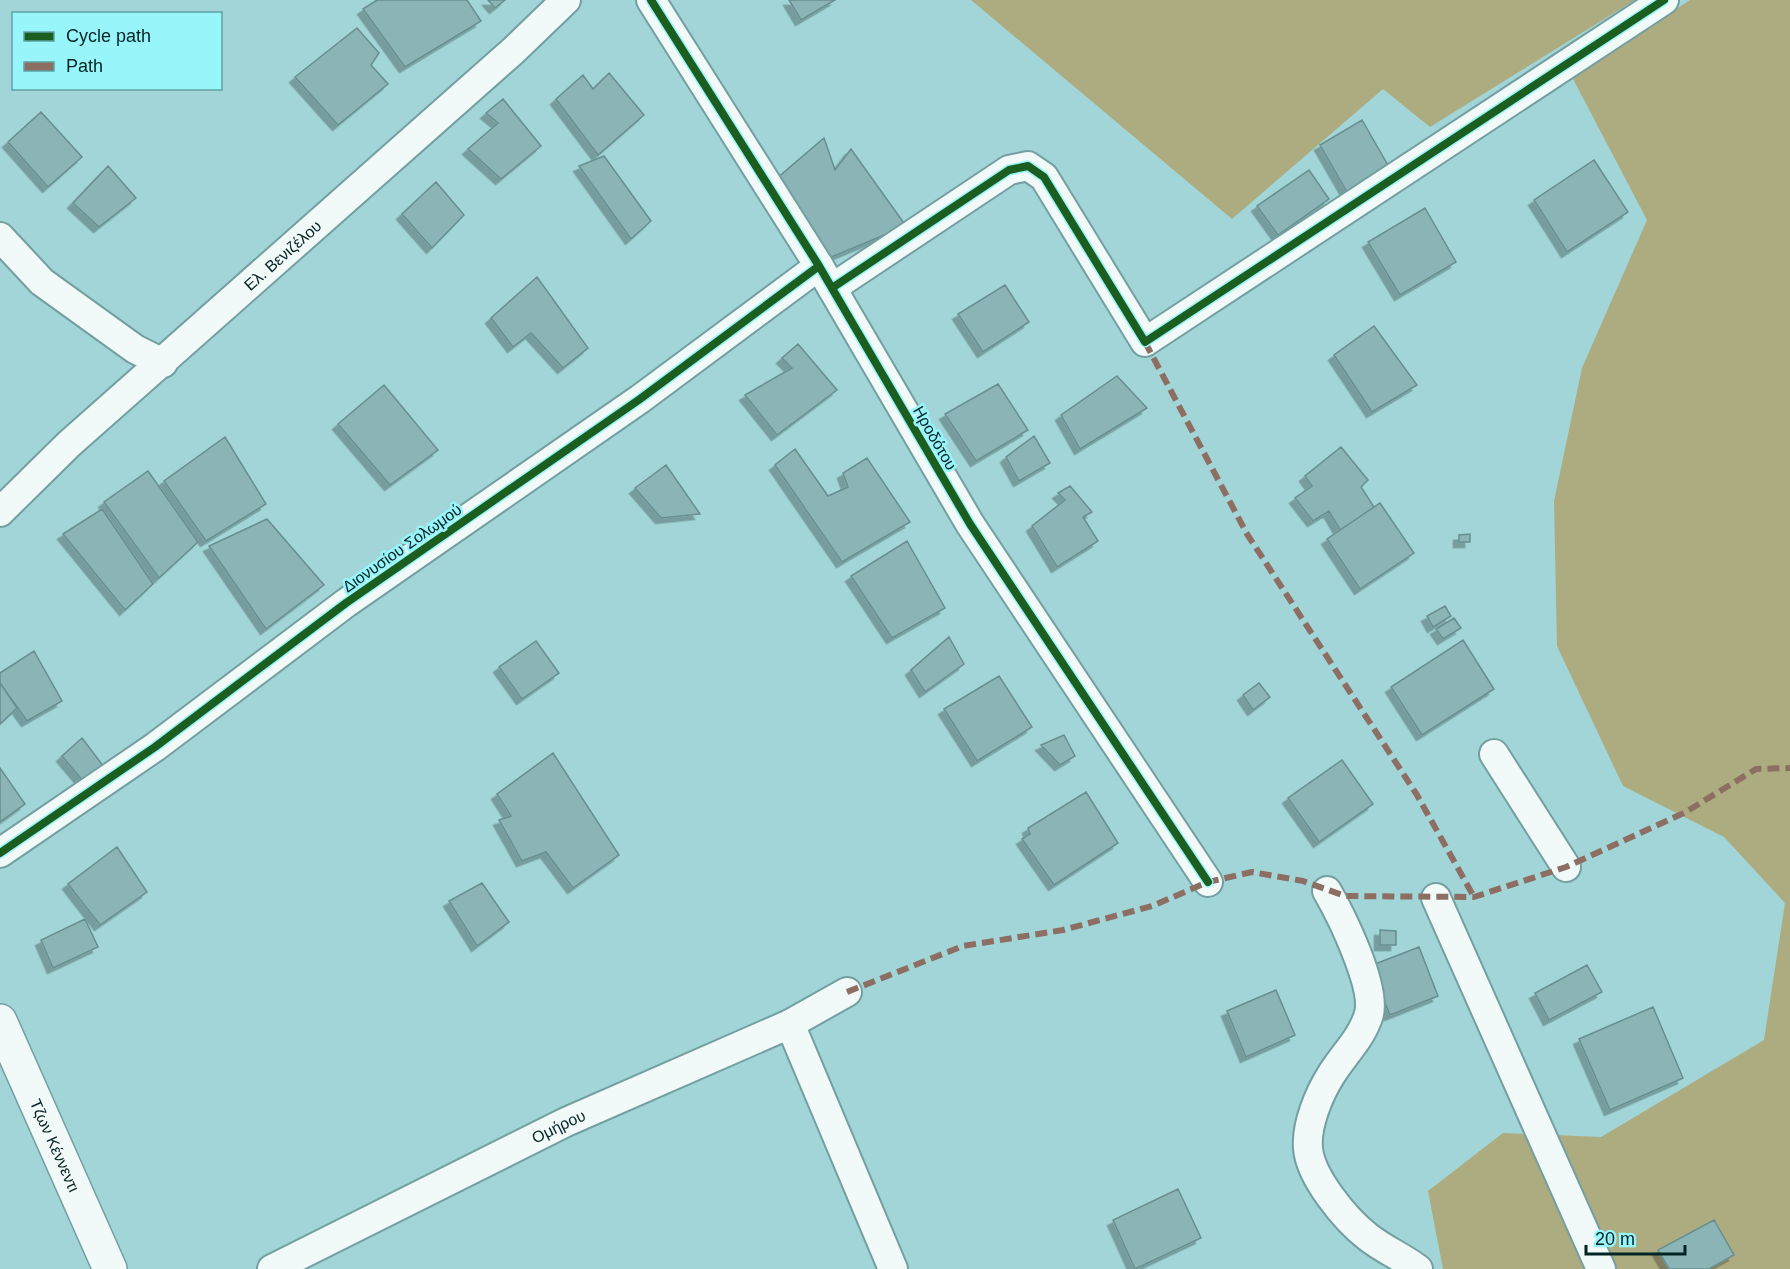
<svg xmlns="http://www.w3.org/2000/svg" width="1790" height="1269" viewBox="0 0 1790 1269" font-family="Arial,sans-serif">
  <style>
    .forest { fill: #adac81 }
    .building { fill: #8ab4b5; stroke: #688e90; stroke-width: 1.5; filter: url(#shadow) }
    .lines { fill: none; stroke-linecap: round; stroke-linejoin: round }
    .street-casing { stroke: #749fa1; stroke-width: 32 }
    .secondary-casing { stroke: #749fa1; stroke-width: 36 }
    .street { stroke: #f1f9f9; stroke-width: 28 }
    .secondary { stroke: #f1f9f9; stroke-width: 33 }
    .quiet { stroke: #8d6e63; stroke-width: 6; stroke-dasharray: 12 6; stroke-linecap: butt }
    .cycleway-casing { stroke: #98f6fb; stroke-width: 11 }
    .cycleway { stroke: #1b5e20; stroke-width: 8 }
    .labels { text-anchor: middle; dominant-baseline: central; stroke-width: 5; stroke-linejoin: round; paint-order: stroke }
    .street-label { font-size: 16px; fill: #042325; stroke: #98f6fb }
  </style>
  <defs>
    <filter id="shadow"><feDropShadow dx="-5.5" dy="5.5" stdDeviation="0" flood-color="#0004"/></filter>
  </defs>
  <rect width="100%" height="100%" fill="#a1d5d7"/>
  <path class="forest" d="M971 0H1635L1430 127 1383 89 1232 219Z
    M1690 0H1790V1269H1443L1428 1191 1503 1133 1601 1137 1764 1040 1785 903 1724 837 1623 786 1557 646 1554 501 1582 368 1647 220 1572 77Z"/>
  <path class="building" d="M377 0H467L481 21 405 67 363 9Z
    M488 0H505L495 8Z
    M789 0H835L801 20Z
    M357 28 379 53 371 65 388 84 338 125 295 77Z
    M609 73 644 115 598 155 556 99 583 75 593 89Z
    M503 99 541 146 501 179 468 149 498 123 486 113Z
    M41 112 82 157 48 187 8 142Z
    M1362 120 1389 167 1347 192 1320 145Z
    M824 138 835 170 851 149 906 226 829 258 775 180Z
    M604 156 651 221 631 239 579 166Z
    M1594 160 1628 212 1567 252 1534 200Z
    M108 166 136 198 99 227 73 203Z
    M1309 170 1329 199 1278 235 1257 206Z
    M436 182 464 215 432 248 402 214Z
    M1425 208 1456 262 1400 295 1368 242Z
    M537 277 588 348 563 368 531 333 513 347 491 318Z
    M1005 285 1029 322 983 352 958 314Z
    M1374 326 1417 385 1372 412 1334 355Z
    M798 344 837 390 777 435 745 395 792 368 782 358Z
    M1117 376 1147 408 1080 449 1061 415Z
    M998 384 1028 430 976 461 945 414Z
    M384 385 438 450 390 485 338 424Z
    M1034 436 1050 463 1019 481 1006 457Z
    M225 437 266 504 206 541 164 481Z
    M1341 447 1368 480 1361 487 1374 507 1340 530 1329 511 1313 521 1295 498 1312 486 1305 476Z
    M795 449 828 496 848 487 843 473 867 458 910 522 842 562 775 465Z
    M666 465 700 514 661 518 635 488Z
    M148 471 198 542 159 578 104 502Z
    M1070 486 1092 512 1083 517 1098 541 1057 567 1032 526 1065 500 1058 493Z
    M1380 503 1414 553 1360 589 1327 539Z
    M102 509 153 584 125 610 63 534Z
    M267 519 324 585 266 629 209 546Z
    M1470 534V542H1459V535Z
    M907 541 945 608 892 638 851 576Z
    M1445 606 1451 616 1433 627 1427 616Z
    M1454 618 1461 628 1443 639 1436 629Z
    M949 637 964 664 925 692 911 670Z
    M1463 640 1494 689 1422 735 1391 687Z
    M536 641 559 673 522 699 499 667Z
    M34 651 62 701 27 721 0 683V673Z
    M999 676 1032 727 977 761 944 709Z
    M0 683 17 708 0 724Z
    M1259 683 1270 697 1253 710 1243 695Z
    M1064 735 1075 756 1060 765 1041 745Z
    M82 738 107 771 88 787 62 756Z
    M553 753 619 855 573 888 546 852 522 861 499 820 511 816 497 794Z
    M1342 760 1373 804 1319 842 1288 798Z
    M0 768 25 804 0 822Z
    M1086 792 1118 843 1054 885 1022 839 1030 834 1028 828Z
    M117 847 147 892 100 925 68 884Z
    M482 883 509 922 477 946 449 901Z
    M85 919 98 947 53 968 41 940Z
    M1380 930 1396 931V945H1380Z
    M1419 947 1438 996 1390 1015 1370 966Z
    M1587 965 1602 992 1549 1020 1535 993Z
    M1276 990 1295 1035 1246 1057 1227 1011Z
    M1653 1007 1683 1078 1610 1110 1579 1039Z
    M1178 1189 1201 1238 1135 1269 1113 1220Z
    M1714 1220 1734 1255 1709 1269H1669L1658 1250Z"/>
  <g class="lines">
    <g class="street-casing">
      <g id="street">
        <path d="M651 0 819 266 970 524 1208 882"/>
        <path d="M0 237 42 282 135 349 163 363"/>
        <path d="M832 288 1009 170 1028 166 1044 177 1145 342 1664 0"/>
        <path id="s1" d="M0 512 69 444 513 51 566 0"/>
        <path d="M1494 754 1566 867"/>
        <path d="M0 853 155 747 346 603 640 399 819 266"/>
        <path d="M1327 891C1341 915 1376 986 1369 1014 1362 1038 1344 1054 1331 1075 1319 1094 1306 1125 1308 1148 1310 1177 1346 1220 1368 1237 1383 1249 1402 1257 1418 1269"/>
        <path d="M1436 898 1601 1269"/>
        <path d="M790 1024 893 1269"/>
        <path id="s2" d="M272 1269 566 1122 790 1024 847 992"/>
      </g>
    </g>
    <g class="secondary-casing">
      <g id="secondary">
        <path id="s3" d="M0 1021 110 1269"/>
      </g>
    </g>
    <use href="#street" class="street"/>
    <use href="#secondary" class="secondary"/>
    <path class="quiet" d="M1145 342 1247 534 1417 795 1474 897
      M847 992 963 946 1063 930 1152 906 1208 882 1252 872 1303 881 1345 896 1474 897 1566 867 1684 813 1756 769 1790 768"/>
    <g class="cycleway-casing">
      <path id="cycleway" d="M651 0 819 266 970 524 1208 882
        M832 288 1009 170 1028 166 1044 177 1145 342 1664 0
        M0 853 155 747 346 603 640 399 819 266"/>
    </g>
    <use href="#cycleway" class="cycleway"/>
  </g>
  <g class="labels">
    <g class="street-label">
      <text stroke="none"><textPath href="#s1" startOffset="382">Ελ. Βενιζέλου</textPath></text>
      <text transform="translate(935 438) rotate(60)">Ηροδότου</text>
      <text transform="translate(402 548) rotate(-35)">Διονυσίου Σολωμού</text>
      <text stroke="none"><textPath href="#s2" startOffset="320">Ομήρου</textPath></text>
      <text stroke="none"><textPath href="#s3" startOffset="136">Τζων Κέννεντι</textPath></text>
    </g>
  </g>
  <rect x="12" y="12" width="210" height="78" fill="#98f6fb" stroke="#5da2a5" stroke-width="1.5"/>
  <rect x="24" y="32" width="30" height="9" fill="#1b5e20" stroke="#5da2a5" stroke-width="1.5"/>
  <text x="66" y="42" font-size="18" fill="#042325">Cycle path</text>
  <rect x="24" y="62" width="30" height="9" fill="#8d6e63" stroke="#5da2a5" stroke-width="1.5"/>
  <text x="66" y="72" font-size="18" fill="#042325">Path</text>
  <path d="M1586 1245v9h99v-9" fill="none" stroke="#042325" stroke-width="3"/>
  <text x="1595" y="1245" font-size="18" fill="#042325" stroke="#98f6fb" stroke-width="4.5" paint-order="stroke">20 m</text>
</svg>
